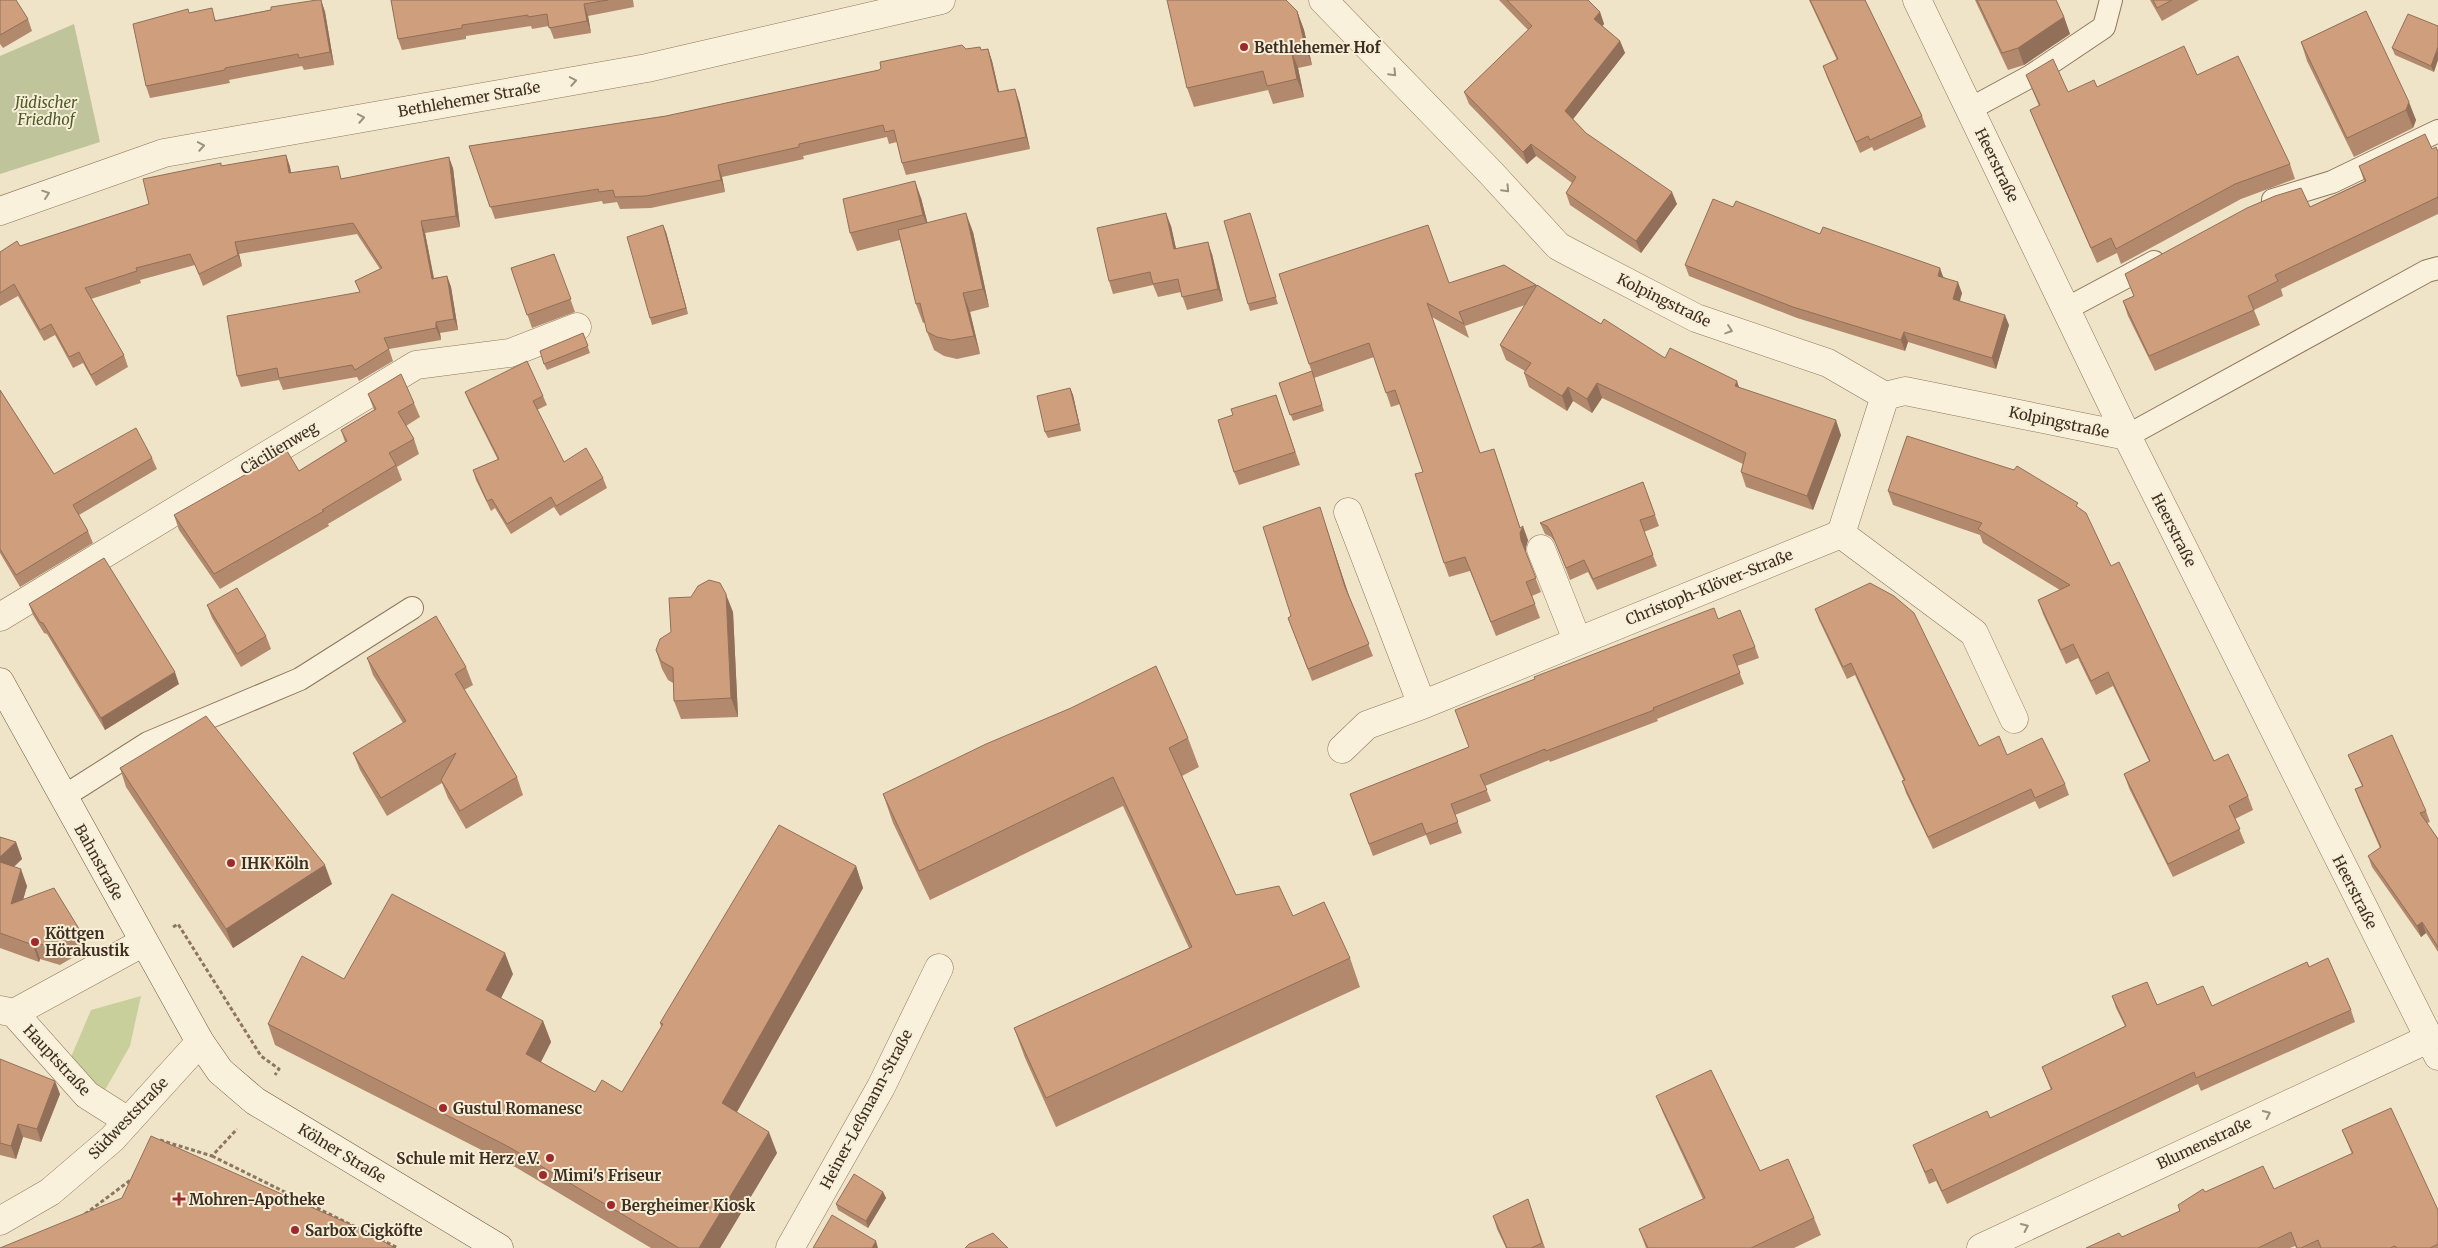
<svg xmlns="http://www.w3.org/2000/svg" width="2438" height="1248" viewBox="0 0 2438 1248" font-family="Merriweather,serif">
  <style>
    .green { fill: #c9cf9b }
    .cemetery { fill: #bfc49a }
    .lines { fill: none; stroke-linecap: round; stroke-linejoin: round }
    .lane-casing { stroke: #8d765c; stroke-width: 24 }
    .street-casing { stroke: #8d765c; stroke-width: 29 }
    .secondary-casing { stroke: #6f573f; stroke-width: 29 }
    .path { stroke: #8d765c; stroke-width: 3; stroke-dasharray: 4 2.5; stroke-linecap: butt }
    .lane { stroke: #faf1dc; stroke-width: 22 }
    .street { stroke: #faf1dc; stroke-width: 28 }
    .secondary { stroke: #faf1dc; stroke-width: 28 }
    .wall { fill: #b2896c }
    .shaded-wall { fill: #916f58 }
    .building { fill: #cf9f7d; stroke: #916f58 }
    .oneway { stroke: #9c907e }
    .poi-dot { fill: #9e2a2b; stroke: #f7eed8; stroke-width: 2 }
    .labels { text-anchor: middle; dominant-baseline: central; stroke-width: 4; stroke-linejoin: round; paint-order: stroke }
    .poi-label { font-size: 15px; font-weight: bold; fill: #3d2e20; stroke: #f7eed8; text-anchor: start }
    .street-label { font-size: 15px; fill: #3d2e20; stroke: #f7eed8 }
    .park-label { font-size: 15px; font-style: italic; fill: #4d5a26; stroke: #f7eed8 }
  </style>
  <rect width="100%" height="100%" fill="#f0e4c8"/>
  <path class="green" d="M141 996 130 1046 105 1090 68 1064 91 1010Z"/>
  <path class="cemetery" d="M74 24 100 142 0 174V56Z"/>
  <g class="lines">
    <g class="lane-casing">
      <path id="lane" d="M1970 109 2031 76 2104 27 2111 0
        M2273 200 2332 182 2438 131
        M2066 309 2154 262
        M2127 436 2427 271 2438 268
        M63 797 148 743 300 679 412 608"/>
    </g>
    <g class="street-casing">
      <path id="street" d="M1323 0 1491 173 1558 246 1569 252 1696 318 1828 363 1885 396 1905 391 2127 436
        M1917 0 2127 436 2438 1056
        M0 211 164 153 647 68 941 0
        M1348 512 1422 705
        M1841 534 1885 396
        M1541 549 1577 640
        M0 617 416 365 510 353 577 327
        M1342 749 1367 725 1422 705 1841 534 1974 633 2014 719
        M0 1010 14 1013 87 1095 128 1121
        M14 1013 144 942
        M0 1221 50 1192 112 1139 200 1042
        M790 1248 881 1087 939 968
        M1981 1248 2428 1039"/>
    </g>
    <g class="secondary-casing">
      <path id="secondary" d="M0 682 200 1042 220 1071 255 1101 499 1248"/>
    </g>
    <path class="path" d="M173 927 178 924 261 1056 279 1069 275 1075
      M160 1140 212 1156 237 1129
      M212 1156 398 1248
      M85 1214 132 1179"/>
    <use href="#lane" class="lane"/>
    <use href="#street" class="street"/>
    <use href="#secondary" class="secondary"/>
  </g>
  <path class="wall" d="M0 0 28 19 32 31 3 48 0 44Z
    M321 0 325 12 334 65 304 70 302 66 229 80 230 83 150 98 146 86 189 13 217 20Z
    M391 0H633L634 7 588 16 591 33 554 39 549 26 532 29 531 26 466 36V39L402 50 398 39Z
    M1499 0H1588L1600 12 1604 24 1602 26 1620 41 1625 53 1573 119 1586 133 1677 204 1641 253 1570 205 1566 193 1572 183 1536 156 1527 164 1469 104 1464 92 1528 30Z
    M1809 0H1865L1922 116 1926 127 1874 151 1872 147 1860 153 1827 77 1823 66 1837 60Z
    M1975 0H2056L2064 17 2070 34 2024 65 2008 70Z
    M2150 0H2199L2162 21Z
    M1297 11 1304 30 1312 65 1298 68 1304 97 1273 104 1268 90 1194 107 1187 88Z
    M2366 11 2416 120 2413 128 2354 157 2307 61 2301 42Z
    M2438 26 2434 72 2395 55 2392 48Z
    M966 49 981 50 988 49 992 61 999 92 1019 101 1030 149 906 175 902 163 897 142 889 144 887 137 803 156 804 159 722 177 725 192 651 208 620 209 617 202 603 204 602 201 495 219 469 146 666 116 879 70Z
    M2026 75 2068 92 2097 87 2197 75 2290 164 2295 179 2241 199 2121 264 2117 253 2097 263 2036 125 2030 110 2039 106Z
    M2432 149 2438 152V214L2281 289 2283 296 2254 310 2260 325 2155 371 2128 316 2123 301 2134 296 2125 274 2310 207 2364 181 2359 166Z
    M286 155 290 167 291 173 342 178 453 168 460 227 425 233 434 278 447 276 451 287 458 330 440 333 441 340 389 349 393 361 359 381 357 377 283 390 279 380 241 387 237 376 360 292 355 281 380 269 357 234 239 254 242 266 203 286 195 265 140 280 141 283 91 299 124 355 128 367 96 386 83 363 73 368 55 335 44 341 18 296 0 306V252L20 246 149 204 222 166Z
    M921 198 927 223 973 232 989 307 970 312 980 354 957 359 944 356 934 350 927 332 925 322 923 323 916 304 900 240 857 251 850 233Z
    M1733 207 1944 277 1962 293 1960 301 2009 325 1996 369 1908 342 1905 351 1797 318 1689 276 1685 265Z
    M1252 220 1278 304 1250 311 1248 304Z
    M1171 226 1176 249 1212 254 1223 301 1187 310 1181 292 1158 297 1153 285 1113 294 1109 281Z
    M666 232 688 314 652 325 650 318Z
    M554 254 575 312 532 328 511 268Z
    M1504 265 1601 324 1665 358 1739 387 1841 435 1813 510 1746 487 1741 472 1743 464 1602 398 1592 413 1573 401 1567 411 1529 387 1524 373 1525 371 1506 360 1500 345 1525 305 1465 326 1469 338 1432 317 1480 453 1499 463 1520 528 1528 540 1526 547V553L1541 592 1532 596 1540 618 1496 636 1470 571 1449 577 1444 563 1423 472 1400 404 1391 407 1374 357 1314 378 1309 364 1449 283Z
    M583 333 590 353 547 370 544 364Z
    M1314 378 1324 411 1293 421 1279 383Z
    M1070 388 1073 395 1081 431 1048 438 1045 432Z
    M0 390 54 474 152 458 157 469 79 515 88 531 93 543 20 587 0 553Z
    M465 392 543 396 547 405 537 410 564 462 603 478 607 488 560 516 554 507 511 534 495 508 491 511 476 480 473 470 498 460 469 402Z
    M368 394 414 403 420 417 406 426 414 439 419 454 397 467 402 480 328 524 329 526 220 589 179 530 174 515 299 471 345 442 341 430 374 410Z
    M1276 395 1300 465 1239 485 1234 472 1233 415Z
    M1643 482 1659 526 1644 532 1657 566 1597 590 1588 572 1570 580 1556 543 1551 537 1545 534 1540 523Z
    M1888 491 2081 509 2214 761 2248 796 2253 810 2235 819 2245 843 2173 877 2129 788 2124 774 2149 761 2113 686 2096 695 2078 658 2066 664 2043 614 2038 600 2060 590 1983 543 1980 535 1893 505Z
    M1324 520 1348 593 1373 656 1312 681 1288 618 1291 616Z
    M29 604 179 684 105 730 47 634 44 633 33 615Z
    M207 605 266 636 271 649 241 667 212 618Z
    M1815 609 1979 746 2007 755 2065 784 2069 795 2039 809 2035 801 1933 849 1906 793 1902 781H1904L1855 675 1847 679 1819 620Z
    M733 612 738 717 681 719 674 701 673 683 668 680 662 669 656 650Z
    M1718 619 1755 647 1759 658 1737 666 1744 684 1657 719 1658 721 1550 762 1549 760 1485 786 1491 801 1455 815 1462 833 1430 845 1426 835 1373 856 1350 794 1469 747Z
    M367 658 466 667 473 685 464 690 517 777 523 795 466 829 448 798 442 783 387 816 360 770 353 753 403 723 373 675Z
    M1188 738 1199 767 1182 776 1236 895 1293 916 1350 958 1360 987 1056 1127 1025 1058 1014 1028 1189 948 1123 806 930 900 893 823 883 794Z
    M2348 755 2426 811 2430 822 2427 823 2438 839V952L2426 933 2421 937 2372 867 2368 856 2380 848 2359 800 2355 789 2362 786Z
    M120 768 332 884 233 948 126 787Z
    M0 837 16 842 22 859 14 867 27 886 23 900 81 932 87 949 60 965 40 959 39 962 0 948Z
    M856 866 863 888 737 1112 777 1153 720 1248H651L517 1168 275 1045 268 1024 344 979 513 974 501 998 543 1021 551 1042 541 1062 595 1092H622L661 1027 660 1023Z
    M2309 967 2351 1010 2355 1022 2201 1091 2198 1084 1947 1204 1936 1181 1929 1184 1913 1145 1990 1118 2051 1090 2042 1067 2125 1026 2116 1008 2112 996 2157 1005 2212 1006Z
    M0 1059 60 1094 41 1142 23 1137 16 1159 0 1155Z
    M1656 1096 1760 1171 1814 1218 1821 1235 1794 1248H1646L1639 1229 1703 1199 1663 1113Z
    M2342 1130 2438 1210V1248H2296L2295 1246 2290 1248H2086L2122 1237 2180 1211 2178 1205 2205 1192 2274 1189 2352 1154Z
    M883 1192 886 1198 868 1228 838 1210 836 1204Z
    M1528 1199 1545 1248H1506L1497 1229 1493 1216Z"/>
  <path class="shaded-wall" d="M321 0 325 12 334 65 330 52Z
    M584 4 588 16 591 33 587 21Z
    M1297 11 1304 30 1312 65 1305 46Z
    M1600 12 1604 24 1598 31 1594 19Z
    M2064 17 2070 34 2024 65 2018 48Z
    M1620 41 1625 53 1570 123 1565 111Z
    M2438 47V60L2434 72 2431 66Z
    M988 49 992 61 1002 104 998 92Z
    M1291 49 1298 68 1304 97 1297 79Z
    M1015 89 1019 101 1030 149 1026 137Z
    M2409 102 2416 120 2413 128 2406 110Z
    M1531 144 1536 156 1527 164 1523 152Z
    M286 155 290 167 293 184 289 173Z
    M449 157 453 168 460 227 456 216Z
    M718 165 722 177 725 192 721 180Z
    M915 181 921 198 930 232 923 215Z
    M1672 192 1677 204 1641 253 1636 241Z
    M966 213 973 232 989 307 983 289Z
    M1166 213 1171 226 1179 262 1174 249Z
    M421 221 425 233 436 290 432 279Z
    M663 225 666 232 688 314 686 308Z
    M235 242 239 254 242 266 238 255Z
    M1208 242 1212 254 1223 301 1218 289Z
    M1940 268 1944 279 1938 276Z
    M447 276 451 287 458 330 454 319Z
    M1958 282 1962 293 1957 309 1953 299Z
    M963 293 970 312 980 354 974 336Z
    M2005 315 2009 325 1996 369 1992 358Z
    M436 322 440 333 441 340 436 328Z
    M1904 332 1908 342 1905 351 1901 340Z
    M1737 381 1742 396 1735 386Z
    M1597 383 1602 398 1592 413 1587 399Z
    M1568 387 1573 401 1567 411 1562 396Z
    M1070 388 1073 395 1081 431 1079 424Z
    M1836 420 1841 435 1813 510 1807 496Z
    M1494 449 1521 531 1523 526 1528 540 1526 547V554L1521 540Z
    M1320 507 1324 520 1350 599 1345 587Z
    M726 594 733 612 738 717 731 698Z
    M175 672 179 684 105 730 101 718Z
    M16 842 22 859 1 878 0 874V857Z
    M325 865 332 884 233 948 226 929Z
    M856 866 863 888 730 1124 722 1103Z
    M21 869 27 886 17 921 11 904Z
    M2422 922 2426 933 2421 937 2417 926Z
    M34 942 40 959 39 962 33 945Z
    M505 953 513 974 494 1012 486 990Z
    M543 1021 551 1042 534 1075 526 1054Z
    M55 1081 60 1094 41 1142 37 1129Z
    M18 1124 23 1137 16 1159 11 1146Z
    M769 1132 777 1153 720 1248H699Z
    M883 1192 886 1198 868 1228 866 1221Z
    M876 1241 878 1248H872Z"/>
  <path class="building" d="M0 0H16L28 19 0 35Z
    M317 0H321L330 52 299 58 298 54 225 68V70L146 86 133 24 188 9 189 13 212 8 215 21 271 10V7Z
    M391 0H608L584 4 587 21 549 28 547 14 528 17V15L462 25V28L398 39Z
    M1167 0H1286L1297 11 1305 46 1291 49 1297 79 1267 86 1263 71 1187 88Z
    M1507 0H1588L1600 12 1594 19 1620 41 1565 111 1586 133 1672 192 1636 241 1566 193 1576 177 1531 144 1523 152 1464 92 1532 26Z
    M1810 0H1865L1922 116 1870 140 1868 136 1856 142 1823 66 1838 59Z
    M1977 0H2056L2064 17 2018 48 2002 53Z
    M2153 0H2172L2157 8Z
    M2366 11 2409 102 2406 110 2347 138 2301 42Z
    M2408 14 2438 26V47L2431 66 2392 48Z
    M962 45 966 49 980 47 981 50 988 49 998 92 1015 89 1026 137 902 163 894 130 885 132 883 125 799 144V147L718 165 721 180 646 196 615 197 613 190 599 192 598 189 490 207 469 146 666 116 879 70 881 68 880 62Z
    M2184 46 2197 75 2238 56 2290 164 2235 184 2116 249 2111 238 2091 248 2030 110 2040 105 2026 75 2053 59 2068 92 2094 80 2097 87Z
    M2425 134 2432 149 2436 147 2438 152V197L2275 275 2278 281 2248 296 2254 310 2149 356 2123 301 2134 296 2125 274 2247 208 2275 196 2301 188 2310 207 2366 181 2359 166Z
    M286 155 289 173 338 166 341 179 449 157 456 216 421 221 432 279 447 276 454 319 436 322V328L384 338 389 349 355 370 352 365 279 378 277 368 237 376 227 316 360 292 355 281 382 268 353 223 235 242 238 255 199 274 190 254 136 268 137 271 85 288 124 355 91 375 79 352 69 357 51 324 40 330 14 284 0 293V252L17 241 20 246 149 204 143 179 206 166 221 163V166Z
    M915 181 923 215 850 233 843 199Z
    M1713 199 1733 207 1736 201 1820 234 1823 227 1940 268 1938 276 1958 282 1953 299 2005 315 1992 358 1904 332 1901 340 1793 307 1685 265Z
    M966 213 983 289 963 293 974 336 951 340 937 337 927 332 920 303 916 304 898 230Z
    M1166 213 1174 249 1208 242 1218 289 1182 297 1178 279 1153 284 1150 272 1109 281 1097 228Z
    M1250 213 1276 297 1248 304 1224 221Z
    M663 225 686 308 650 318 627 237Z
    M1428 225 1449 283 1504 265 1536 285 1459 312 1464 324 1427 303 1480 453 1494 449 1520 528 1523 526 1520 533 1521 540 1536 578 1526 582 1535 604 1491 622 1465 557 1444 563 1415 474 1423 472 1395 390 1386 393 1369 343 1309 364 1279 274Z
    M554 254 571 299 527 315 511 268Z
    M1537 285 1601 324 1604 319 1665 358 1670 348 1737 381 1735 386 1836 420 1807 496 1741 472 1746 453 1597 383 1587 399 1568 387 1562 396 1524 373 1531 363 1500 345Z
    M583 333 588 346 544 364 540 351Z
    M527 361 543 396 533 401 564 462 586 448 603 478 556 506 551 497 507 524 492 499 487 501 473 470 499 459 465 392Z
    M1312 371 1322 405 1290 415 1279 383Z
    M401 374 414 403 398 412 414 439 389 453 396 465 322 510 324 511 214 574 174 515 287 451 299 471 347 441 341 430 376 409 368 394Z
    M1070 388 1079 424 1045 432 1037 396Z
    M0 390 54 474 136 428 152 458 73 505 88 531 16 575 0 549Z
    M1276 395 1295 452 1234 472 1218 420 1233 415 1231 409Z
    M1907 436 2014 470 2017 466 2078 503 2076 506 2086 513 2111 566 2119 562 2214 761 2228 754 2248 796 2229 806 2240 829 2168 864 2124 774 2150 761 2108 672 2091 681 2073 644 2061 650 2038 600 2070 585 1978 529 1982 523 1888 491Z
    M1643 482 1655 515 1640 520 1653 555 1593 579 1584 560 1566 568 1551 532 1547 526 1540 523Z
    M1320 507 1345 587 1369 644 1308 669 1288 618 1291 616 1263 527Z
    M104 558 175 672 101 718 43 623 40 622 29 604Z
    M709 580 720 583 726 594 731 698 674 701 673 668 661 661 656 650 660 639 671 632 669 598 691 597 698 586Z
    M1870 583 1894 596 1914 613 1979 746 1999 736 2007 755 2042 738 2065 784 2035 798 2031 789 1928 837 1902 781 1905 780 1851 663 1843 667 1815 609Z
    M237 588 266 636 237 654 207 605Z
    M1714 608 1718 619 1740 610 1755 647 1733 655 1740 673 1653 708 1654 710 1546 751 1545 749 1480 775 1487 790 1451 804 1458 822 1426 834 1422 823 1369 844 1350 794 1469 747 1455 710 1535 679 1534 677Z
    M436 616 466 667 455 674 517 777 460 811 441 780 456 753 381 798 353 753 406 721 367 658Z
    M1156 666 1188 738 1169 748 1236 895 1279 886 1293 916 1324 902 1350 958 1046 1098 1014 1028 1192 947 1113 777 919 871 883 794 986 744 1071 708Z
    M206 716 325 865 226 929 120 768Z
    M2392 735 2426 811 2420 813 2438 839V947L2422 922 2417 926 2368 856 2381 847 2355 789 2363 786 2348 755Z
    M779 825 856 866 722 1103 769 1132 699 1248H679L509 1147 268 1024 302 956 344 979 392 894 505 953 486 990 543 1021 526 1054 595 1092 602 1080 622 1092 663 1024 660 1023Z
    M0 837 16 842 0 857Z
    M0 862 21 869 11 904 54 888 81 932 54 948 34 942 33 945 0 933Z
    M2328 958 2351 1010 2196 1078 2194 1072 1942 1191 1932 1169 1925 1172 1913 1145 1987 1111 1990 1118 2052 1089 2042 1067 2126 1026 2112 996 2147 982 2157 1005 2203 986 2212 1006 2307 962 2309 967Z
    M0 1059 55 1081 37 1129 18 1124 11 1146 0 1143Z
    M1711 1070 1760 1171 1788 1159 1814 1218 1751 1248H1648L1639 1229 1705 1198 1656 1096Z
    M2391 1108 2438 1210V1244L2430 1248H2397L2395 1246 2390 1248H2321L2318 1240 2301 1248H2297L2291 1232 2258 1248H2086L2119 1233 2122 1237 2180 1211 2178 1205 2203 1189 2205 1192 2263 1166 2274 1189 2353 1153 2342 1130Z
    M151 1136 365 1231 395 1248H0L122 1198Z
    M854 1174 883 1192 866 1221 836 1204Z
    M1528 1199 1542 1243 1531 1248H1507L1493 1216Z
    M832 1215 876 1241 872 1248H813Z
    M993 1233 1008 1248H965L969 1244Z"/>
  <defs><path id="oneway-chevron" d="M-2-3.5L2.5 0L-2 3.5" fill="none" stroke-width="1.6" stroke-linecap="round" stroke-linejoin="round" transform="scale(1.25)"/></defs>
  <g class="oneway">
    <use href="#oneway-chevron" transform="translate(1393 73) rotate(46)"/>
    <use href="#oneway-chevron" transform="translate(573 81) rotate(-10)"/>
    <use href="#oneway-chevron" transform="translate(361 118) rotate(-10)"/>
    <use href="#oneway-chevron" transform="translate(201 146) rotate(-10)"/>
    <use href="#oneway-chevron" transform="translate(1506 189) rotate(47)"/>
    <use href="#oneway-chevron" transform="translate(46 194) rotate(-19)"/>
    <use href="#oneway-chevron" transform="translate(1729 330) rotate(19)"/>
    <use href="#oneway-chevron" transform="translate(2267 1114) rotate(-25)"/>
    <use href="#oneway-chevron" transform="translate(2025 1227) rotate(-25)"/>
  </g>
  <g class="poi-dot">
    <circle cx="1244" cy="47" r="5"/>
    <circle cx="231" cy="863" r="5"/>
    <circle cx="35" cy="942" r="5"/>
    <circle cx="443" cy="1108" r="5"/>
    <circle cx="550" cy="1158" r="5"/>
    <circle cx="543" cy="1175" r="5"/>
    <path d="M176.5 1191.5h5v5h5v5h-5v5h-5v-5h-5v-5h5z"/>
    <circle cx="611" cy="1205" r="5"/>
    <circle cx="295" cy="1230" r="5"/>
  </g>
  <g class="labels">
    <g class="poi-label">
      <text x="1254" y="47">Bethlehemer Hof</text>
      <text x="241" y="863">IHK Köln</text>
      <text x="45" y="933">Köttgen<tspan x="45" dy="17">Hörakustik</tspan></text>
      <text x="453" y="1108">Gustul Romanesc</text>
      <text x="540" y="1158" text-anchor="end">Schule mit Herz e.V.</text>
      <text x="553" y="1175">Mimi's Friseur</text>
      <text x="189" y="1199">Mohren-Apotheke</text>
      <text x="621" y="1205">Bergheimer Kiosk</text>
      <text x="305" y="1230">Sarbox Cigköfte</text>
    </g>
    <g class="street-label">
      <text transform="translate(469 99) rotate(-10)">Bethlehemer Straße</text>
      <text transform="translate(1997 165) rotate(64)">Heerstraße</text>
      <text transform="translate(1664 300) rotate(26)">Kolpingstraße</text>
      <text transform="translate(2059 422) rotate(12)">Kolpingstraße</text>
      <text transform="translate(279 448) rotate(-31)">Cäcilienweg</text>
      <text transform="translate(2174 530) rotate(63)">Heerstraße</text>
      <text transform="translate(1709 587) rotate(-22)">Christoph-Klöver-Straße</text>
      <text transform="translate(99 862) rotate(61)">Bahnstraße</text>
      <text transform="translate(2355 892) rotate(63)">Heerstraße</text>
      <text transform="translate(57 1060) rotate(47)">Hauptstraße</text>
      <text transform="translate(866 1109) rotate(-62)">Heiner-Leßmann-Straße</text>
      <text transform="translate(128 1118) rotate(-46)">Südweststraße</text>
      <text transform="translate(2204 1143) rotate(-25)">Blumenstraße</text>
      <text transform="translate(342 1153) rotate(31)">Kölner Straße</text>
    </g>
    <g class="park-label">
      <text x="46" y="102">Jüdischer<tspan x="46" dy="17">Friedhof</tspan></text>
    </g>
  </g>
</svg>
